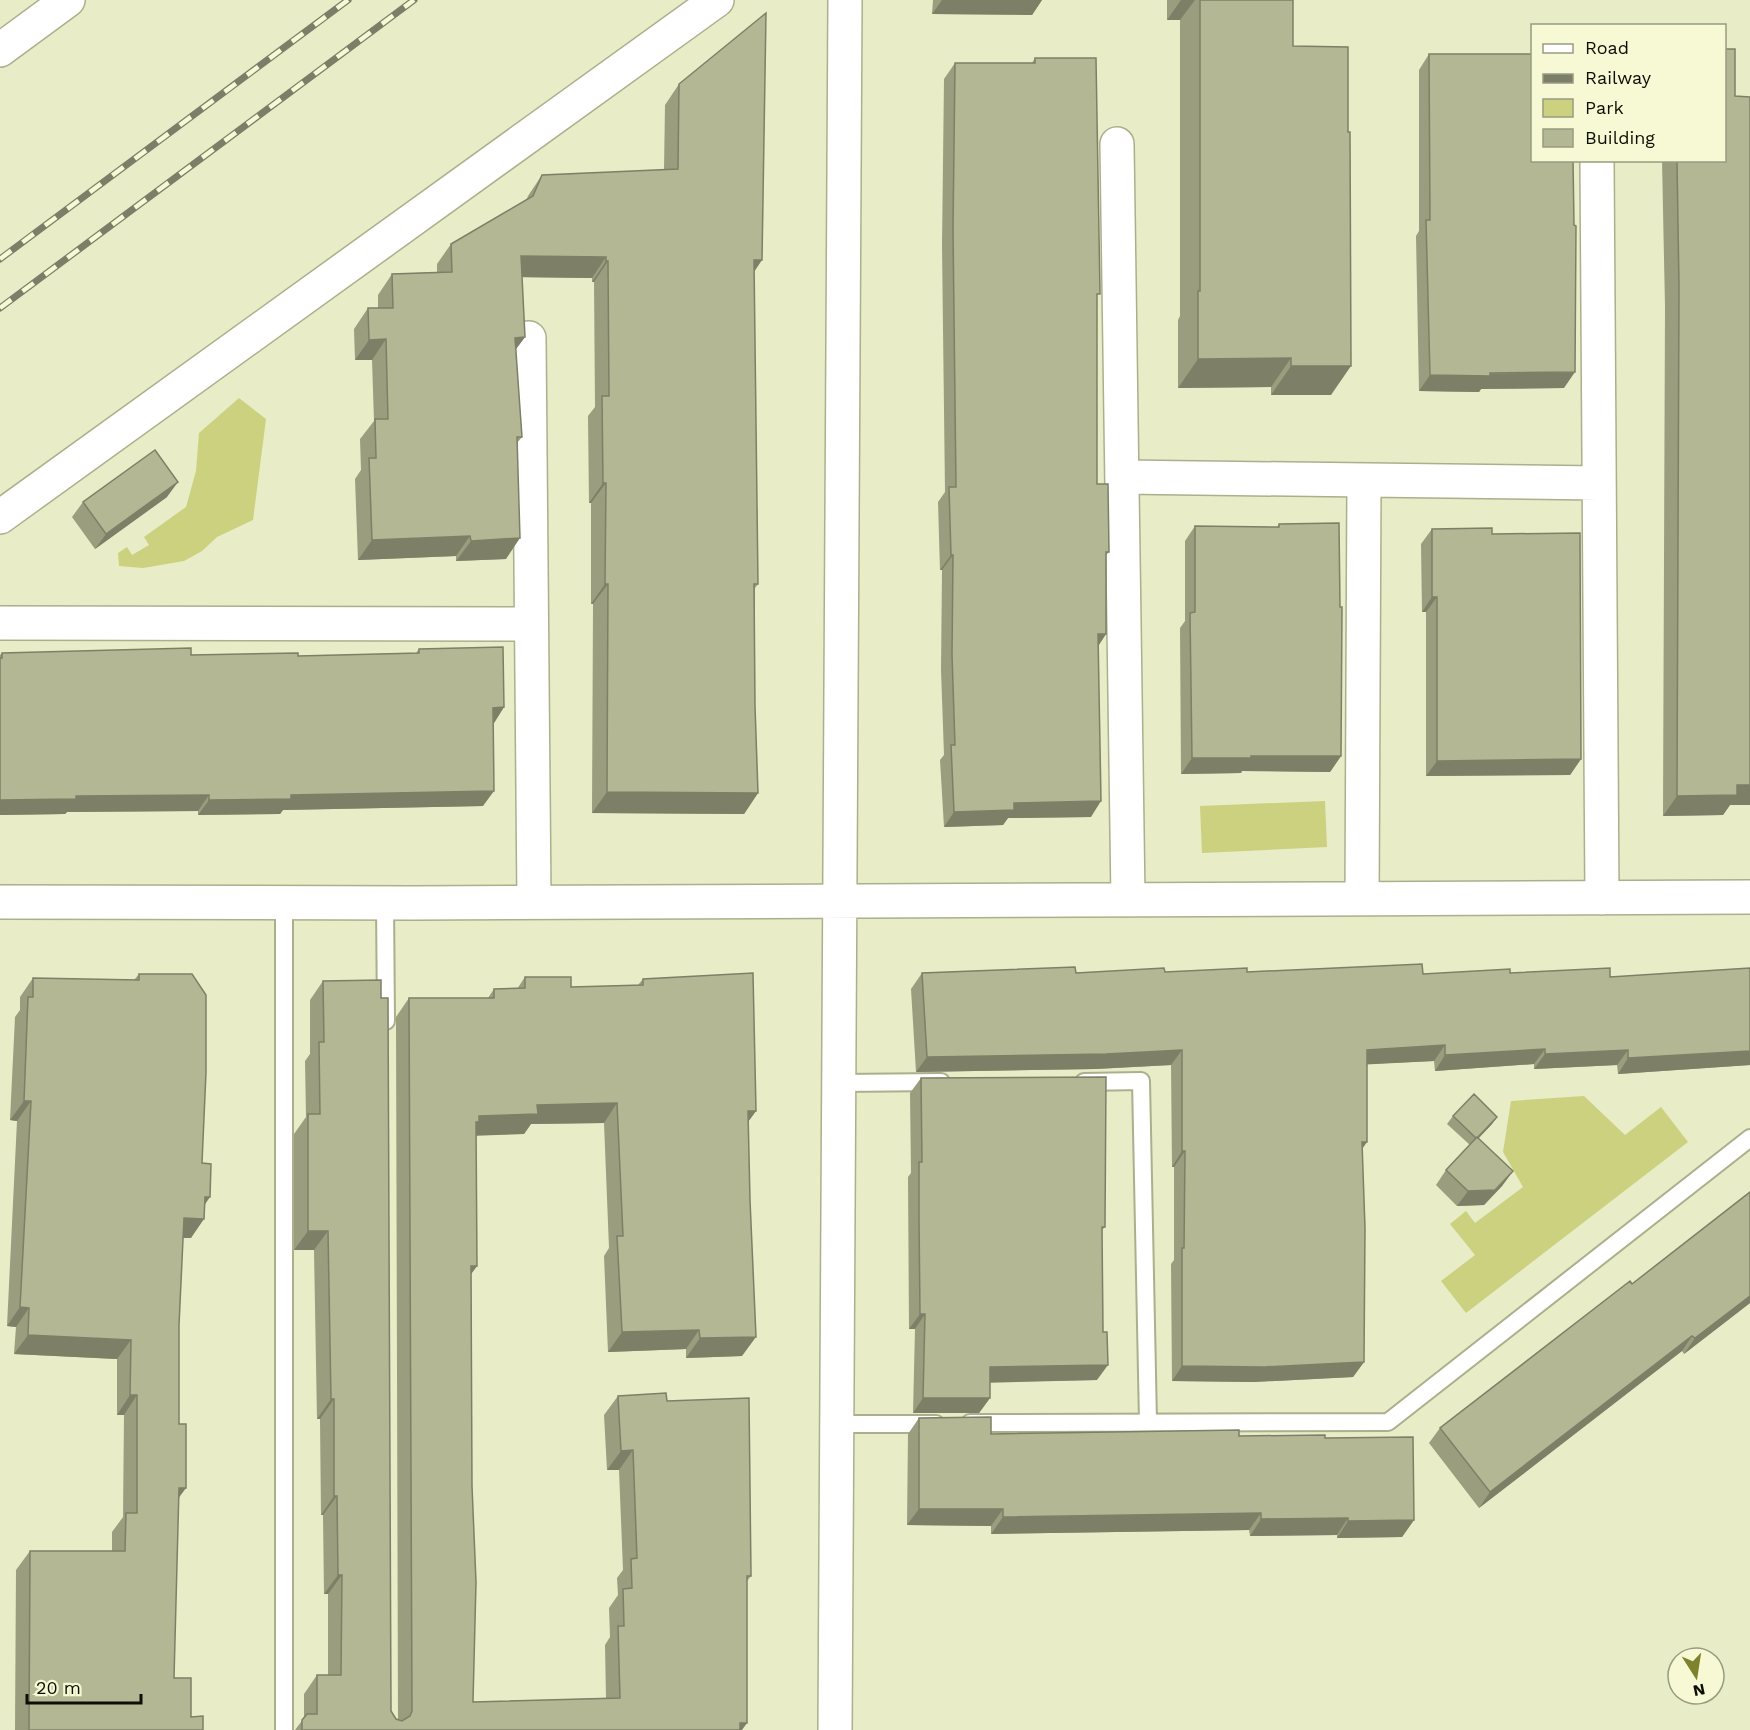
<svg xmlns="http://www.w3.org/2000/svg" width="1750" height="1730" viewBox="0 0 1750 1730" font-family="'Work Sans',sans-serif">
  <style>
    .green { fill: #cbd17f }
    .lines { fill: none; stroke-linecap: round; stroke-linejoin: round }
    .service-casing { stroke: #acaf8c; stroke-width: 20 }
    .minor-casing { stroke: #acaf8c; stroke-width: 36 }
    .service { stroke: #fff; stroke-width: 16 }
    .minor { stroke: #fff; stroke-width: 33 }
    .rail-casing { stroke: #7c7f67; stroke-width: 7 }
    .rail { stroke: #f6f9d4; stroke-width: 4.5; stroke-dasharray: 14; stroke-linecap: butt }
    .wall { fill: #9a9d7e }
    .shaded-wall { fill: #7d8067 }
    .building { fill: #b3b793; stroke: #7d8067; stroke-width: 1.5 }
  </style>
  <rect width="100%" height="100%" fill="#e8ecc7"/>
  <path class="green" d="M239 398 266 419 253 520 217 537 202 551 184 561 143 568 119 566 118 553 127 547 132 555 149 545 144 537 186 507 196 471 199 433Z
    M1325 801 1327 847 1202 853 1200 806Z
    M1584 1096 1625 1135 1661 1107 1688 1142 1466 1313 1441 1281 1475 1255 1450 1224 1466 1211 1475 1223 1523 1187 1503 1152 1511 1101Z"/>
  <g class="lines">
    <g class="service-casing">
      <path id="service" d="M284 903V1730
        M385 903 386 1021
        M1084 1082 1141 1081 1148 1422
        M840 1083 941 1082
        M970 1423 1388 1422 1750 1138
        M838 1424H936"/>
    </g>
    <g class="minor-casing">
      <path id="minor" d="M0 50 68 0
        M1117 144 1128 899
        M1597 160 1602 898
        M529 338 534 902
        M1122 477 1599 483
        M0 517 717 0
        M0 623 531 624
        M1362 899 1364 480
        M0 902 413 903 1750 897
        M835 1730 845 0"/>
    </g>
    <use href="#service" class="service"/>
    <use href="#minor" class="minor"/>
    <g class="rail-casing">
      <path id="rail" d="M0 259 348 0
        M0 308 414 0"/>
    </g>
    <use href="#rail" class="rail"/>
  </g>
  <path class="wall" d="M933 0H1042L1032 15 932 14Z
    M1167 0H1293V46L1331 395H1271V387L1178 388V320L1180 316V20H1167Z
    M1429 54 1564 388 1481 389 1479 392 1419 391 1416 236 1419 231V70Z
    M1035 58 1097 298V484L1109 552 1106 555V634L1099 645 1091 817 1008 818 1003 825 944 827 940 760 944 755 941 670 942 570H940L938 502 945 492 942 245 944 79 955 63H1032Z
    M679 84 754 272 758 584 755 588V706L758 793 744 814 592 813 593 604H591V503H589L588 416 595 407 594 282H592V278L522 277 525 337 516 349 522 437 517 443 506 559 456 561V556L358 560 355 479 361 470 360 439 374 421 372 360H355L354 329 368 308H378V295L392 274 437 272V264L451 244 526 201 528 196 542 175 664 170 665 105Z
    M1662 160H1725L1730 805 1723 815 1663 816 1665 307Z
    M167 497 95 549 72 517 83 502Z
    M1279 524 1341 756 1330 772 1242 771 1241 773 1181 774 1180 628 1185 621V541L1195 526 1277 527Z
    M1432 529 1492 534 1581 759 1570 775 1426 776V612H1422L1421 544Z
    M419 649 504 707 494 723 483 806 283 810 280 814 198 815V811L67 812 65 814 0 815V655L2 653 298 656 416 653Z
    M1750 968V1065L1618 1074 1617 1065 1534 1069V1064L1435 1071 1434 1061 1367 1064 1362 1150 1364 1362 1353 1377 1253 1382 1172 1381 1171 1264 1174 1260V1167H1172L1171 1065 1095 1069 916 1072 911 989 922 973 1247 972 1423 974 1510 973 1610 977Z
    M139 974 202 1163 204 1205 191 1238H183L179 1325 178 1498 174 1678 191 1717 203 1730H15L16 1570 30 1551H112V1532L123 1517 124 1415H117V1359L14 1354 16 1327 7 1326 17 1121 10 1120 15 1017 20 1010V997L33 978 134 980Z
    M525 977 571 987 638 985 643 979 756 1111 748 1122 742 1356 686 1358V1349L608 1352 604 1256 609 1248 604 1123 531 1124 524 1134 476 1135 477 1266 471 1274 473 1702 606 1698 605 1645 610 1637 609 1608 618 1595 617 1578 623 1570 619 1470H607L604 1415 618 1396 667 1401 751 1576 747 1581 742 1730H295L304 1718V1694L317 1675H328V1594H324L323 1515H321L320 1419H317L314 1250H294V1134L306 1117 305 1061 310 1054V1000L323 981 391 1711 396 1719 398 1720 396 1017 409 998H488L494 989H517Z
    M921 1078 1105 1227 1102 1230 1097 1380 990 1382V1398L979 1413H913L915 1329H909L908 1177 911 1173 910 1093Z
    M1453 1116 1497 1117 1492 1124 1478 1139 1513 1171 1502 1186 1484 1205 1457 1206 1436 1185 1446 1170 1470 1145 1447 1124Z
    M1750 1192V1303L1684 1354 1682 1351 1479 1508 1429 1443 1440 1428 1632 1284Z
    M919 1418 991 1434 1239 1436 1325 1438 1414 1520 1402 1537 1337 1538V1535L1250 1536 1249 1530 991 1534V1526L907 1525 908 1434Z"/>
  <path class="shaded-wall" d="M942 0H1042L1032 15 932 14Z
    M1181 0H1195L1180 20H1167Z
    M521 256 606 257 592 278 507 277Z
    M754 260H762L748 281Z
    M606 261H608L594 282H592Z
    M525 337 510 357 515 338Z
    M386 339 372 360H355L369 340Z
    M1291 358 1271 387 1178 388 1198 359Z
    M1291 366H1351L1331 395H1271Z
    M1575 372 1564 388 1481 389 1479 392 1419 391 1430 375Z
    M178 482 167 497 95 549 106 534Z
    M603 483H606L591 503H589Z
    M470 536 456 556 358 560 372 540Z
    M520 538 506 559 456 561 471 541Z
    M951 555H953L942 570H940Z
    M605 584H608L593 604H591Z
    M1432 597H1437L1426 612H1422Z
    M1098 634H1106L1096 649Z
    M504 707 494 723 493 708Z
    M1251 756H1341L1330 772 1242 771 1241 773 1181 774 1192 758Z
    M1581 759 1570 775 1426 776 1437 761Z
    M1737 785H1750V805H1730L1723 815 1663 816 1677 796Z
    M494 791 483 806 283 810 280 814 198 815 209 800 291 795Z
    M607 792 758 793 744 814 592 813Z
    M209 795 198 811 67 812 65 814 0 815V800L76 796Z
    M1101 801 1091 817 1008 818 1003 825 944 827 954 812 1014 803Z
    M1445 1045 1434 1061 1356 1065 1367 1050Z
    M1545 1049 1534 1064 1435 1071 1445 1055Z
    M1182 1050 1171 1065 1095 1069 916 1072 927 1057Z
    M1628 1050 1617 1065 1534 1069 1545 1054Z
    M1750 1051V1065L1618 1074 1628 1058Z
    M24 1101H31L17 1121 10 1120Z
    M617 1103 604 1123 531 1124 524 1134 470 1136 462 1141 479 1116 537 1105Z
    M748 1111H756L742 1130Z
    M1497 1117 1492 1124 1471 1146 1477 1139Z
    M1362 1142H1367L1356 1158Z
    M1182 1151H1185L1174 1167H1172Z
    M1513 1171 1502 1186 1484 1205 1457 1206 1468 1191Z
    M205 1197H210L197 1216Z
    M184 1218 204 1219 191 1238H170Z
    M308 1231H328L314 1250H294Z
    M471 1266H477L463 1285Z
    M1750 1296V1303L1684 1354 1695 1338Z
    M20 1307 29 1308 16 1327 7 1326Z
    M920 1314H925L915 1329H909Z
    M699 1330 686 1349 608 1352 622 1332Z
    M28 1335 131 1340 117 1359 14 1354Z
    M1692 1336 1682 1351 1479 1508 1490 1492Z
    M756 1337 742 1356 686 1358 700 1338Z
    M1364 1362 1353 1377 1253 1382 1172 1381 1182 1366Z
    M1108 1365 1097 1380 980 1383 990 1367Z
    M130 1395H137L124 1415H117Z
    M923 1398H990L979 1413H913Z
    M331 1399H334L320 1419H317Z
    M633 1450 619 1470H607L621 1451Z
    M179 1488H186L172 1507Z
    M334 1496H337L323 1515H321Z
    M919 1509H1003L991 1526 907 1525Z
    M1261 1513 1249 1530 991 1534 1003 1517Z
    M1348 1518 1337 1535 1250 1536 1261 1519Z
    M1414 1520 1402 1537 1337 1538 1348 1521Z
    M338 1575H342L328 1594H324Z
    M740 1723H747L742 1730H735Z"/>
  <path class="building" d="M1200 0H1293V46L1348 47V132H1350L1351 366H1291V358L1198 359V291H1200Z
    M766 13 762 260H754L758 584H754L755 706 758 793 607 792 608 584H605L606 483H603L602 396H609L608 261H606V257L521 256 525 337 515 338 522 437H517L520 538 471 541 470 536 372 540 369 458H376L375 419H388L386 339 369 340 368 308H393L392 274 452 272 451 244 533 196 542 175 678 169 679 84Z
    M1725 49H1735V96L1750 97V785H1737V795L1677 796 1679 287 1677 160H1725Z
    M1429 54H1533V160H1573L1574 225 1576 226 1575 372 1490 373V376L1430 375 1426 220H1430Z
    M1035 58H1096L1100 294H1097V484H1108L1109 552H1106V634H1098L1101 801 1014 803V810L954 812 951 745H955L952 655 953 555H951L949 487H956L953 230 955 63H1035Z
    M155 450 178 482 106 534 83 502Z
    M1339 523 1340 607H1342L1341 756H1251V758H1192L1190 613 1195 612V526L1279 527V524Z
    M1492 528V534L1580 533 1581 759 1437 761V597H1432V529Z
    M503 647 504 707 493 708 494 791 291 795V799L209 800V795L76 796V799L0 800V658H2V653L191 648V655L298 653V656L419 653V649Z
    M1422 964 1423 974 1510 969V973L1610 968V977L1750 968V1051L1628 1058V1050L1545 1054V1049L1445 1055V1045L1367 1050V1142H1362L1365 1228 1364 1362 1264 1367 1182 1366V1248H1184L1185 1151H1182V1050L1106 1054 927 1057 922 973 1075 967 1076 973 1164 968 1165 972 1247 968V972Z
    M753 973 756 1111H748L750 1200 756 1337 700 1338 699 1330 622 1332 617 1236H623L617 1103 537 1105 538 1114 479 1116V1122H476L477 1266H471L472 1486 476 1582 473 1702 620 1698 618 1626H624L623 1589 632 1588 631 1559 637 1558 633 1450 621 1451 618 1396 666 1393 667 1401 749 1398 751 1576H747V1723H740V1730H302V1720L307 1714H317V1675H341L342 1575H338L337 1496H334V1399H331L328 1231H308V1114H320L319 1042H324L323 981 381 980V998H388L391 1711 396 1719 402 1721 410 1716 412 1711 409 998H494V989L525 988V977H571V987L643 985V979Z
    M139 974H192L206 995V1072L202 1163 211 1164 210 1197H205L204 1219 184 1218 179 1325V1424H186V1488H179L174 1678H191V1717L203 1716V1730H29L30 1551H125L126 1513H137V1395H130L131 1340 28 1335 29 1308 20 1307 31 1101H24L28 997H33V978L139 980Z
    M1106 1077 1105 1227H1102L1103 1332H1107L1108 1365 990 1367V1398H923L925 1314H920L919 1218V1162H922L921 1078Z
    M1474 1094 1497 1117 1477 1138H1476L1453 1116Z
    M1477 1137 1513 1171 1495 1190 1468 1191 1446 1170Z
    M1750 1192V1296L1695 1338 1692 1336 1490 1492 1440 1428 1630 1281 1632 1284Z
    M991 1417V1434L1239 1430V1436L1325 1435V1438L1413 1437 1414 1520 1348 1521V1518L1261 1519V1513L1003 1517V1509H919V1418Z"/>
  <rect x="1531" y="24" width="195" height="138" fill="#f6f9d4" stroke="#999b81" stroke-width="1.5"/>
  <rect x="1543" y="44" width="30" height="9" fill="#ffffff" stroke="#999b81" stroke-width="1.5"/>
  <text x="1585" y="54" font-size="18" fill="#0e0f04">Road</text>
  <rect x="1543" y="74" width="30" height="9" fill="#7c7f67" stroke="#999b81" stroke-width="1.5"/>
  <text x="1585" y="84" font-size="18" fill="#0e0f04">Railway</text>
  <rect x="1543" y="99" width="30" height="18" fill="#cbd17f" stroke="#999b81" stroke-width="1.5"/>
  <text x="1585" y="114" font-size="18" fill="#0e0f04">Park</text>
  <rect x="1543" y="129" width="30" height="18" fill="#b3b793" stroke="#999b81" stroke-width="1.5"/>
  <text x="1585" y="144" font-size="18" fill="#0e0f04">Building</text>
  <g transform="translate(1696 1676) rotate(168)"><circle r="28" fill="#f6f9d4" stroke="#999b81" stroke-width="1.5"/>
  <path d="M0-4.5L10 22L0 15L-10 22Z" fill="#7e822d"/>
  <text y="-9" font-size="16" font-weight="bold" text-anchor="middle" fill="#0e0f04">N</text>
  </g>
  <path d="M27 1694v9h114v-9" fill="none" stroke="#0e0f04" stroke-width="3"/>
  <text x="36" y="1694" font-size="18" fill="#0e0f04" stroke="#f6f9d4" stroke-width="4.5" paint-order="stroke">20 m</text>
</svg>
